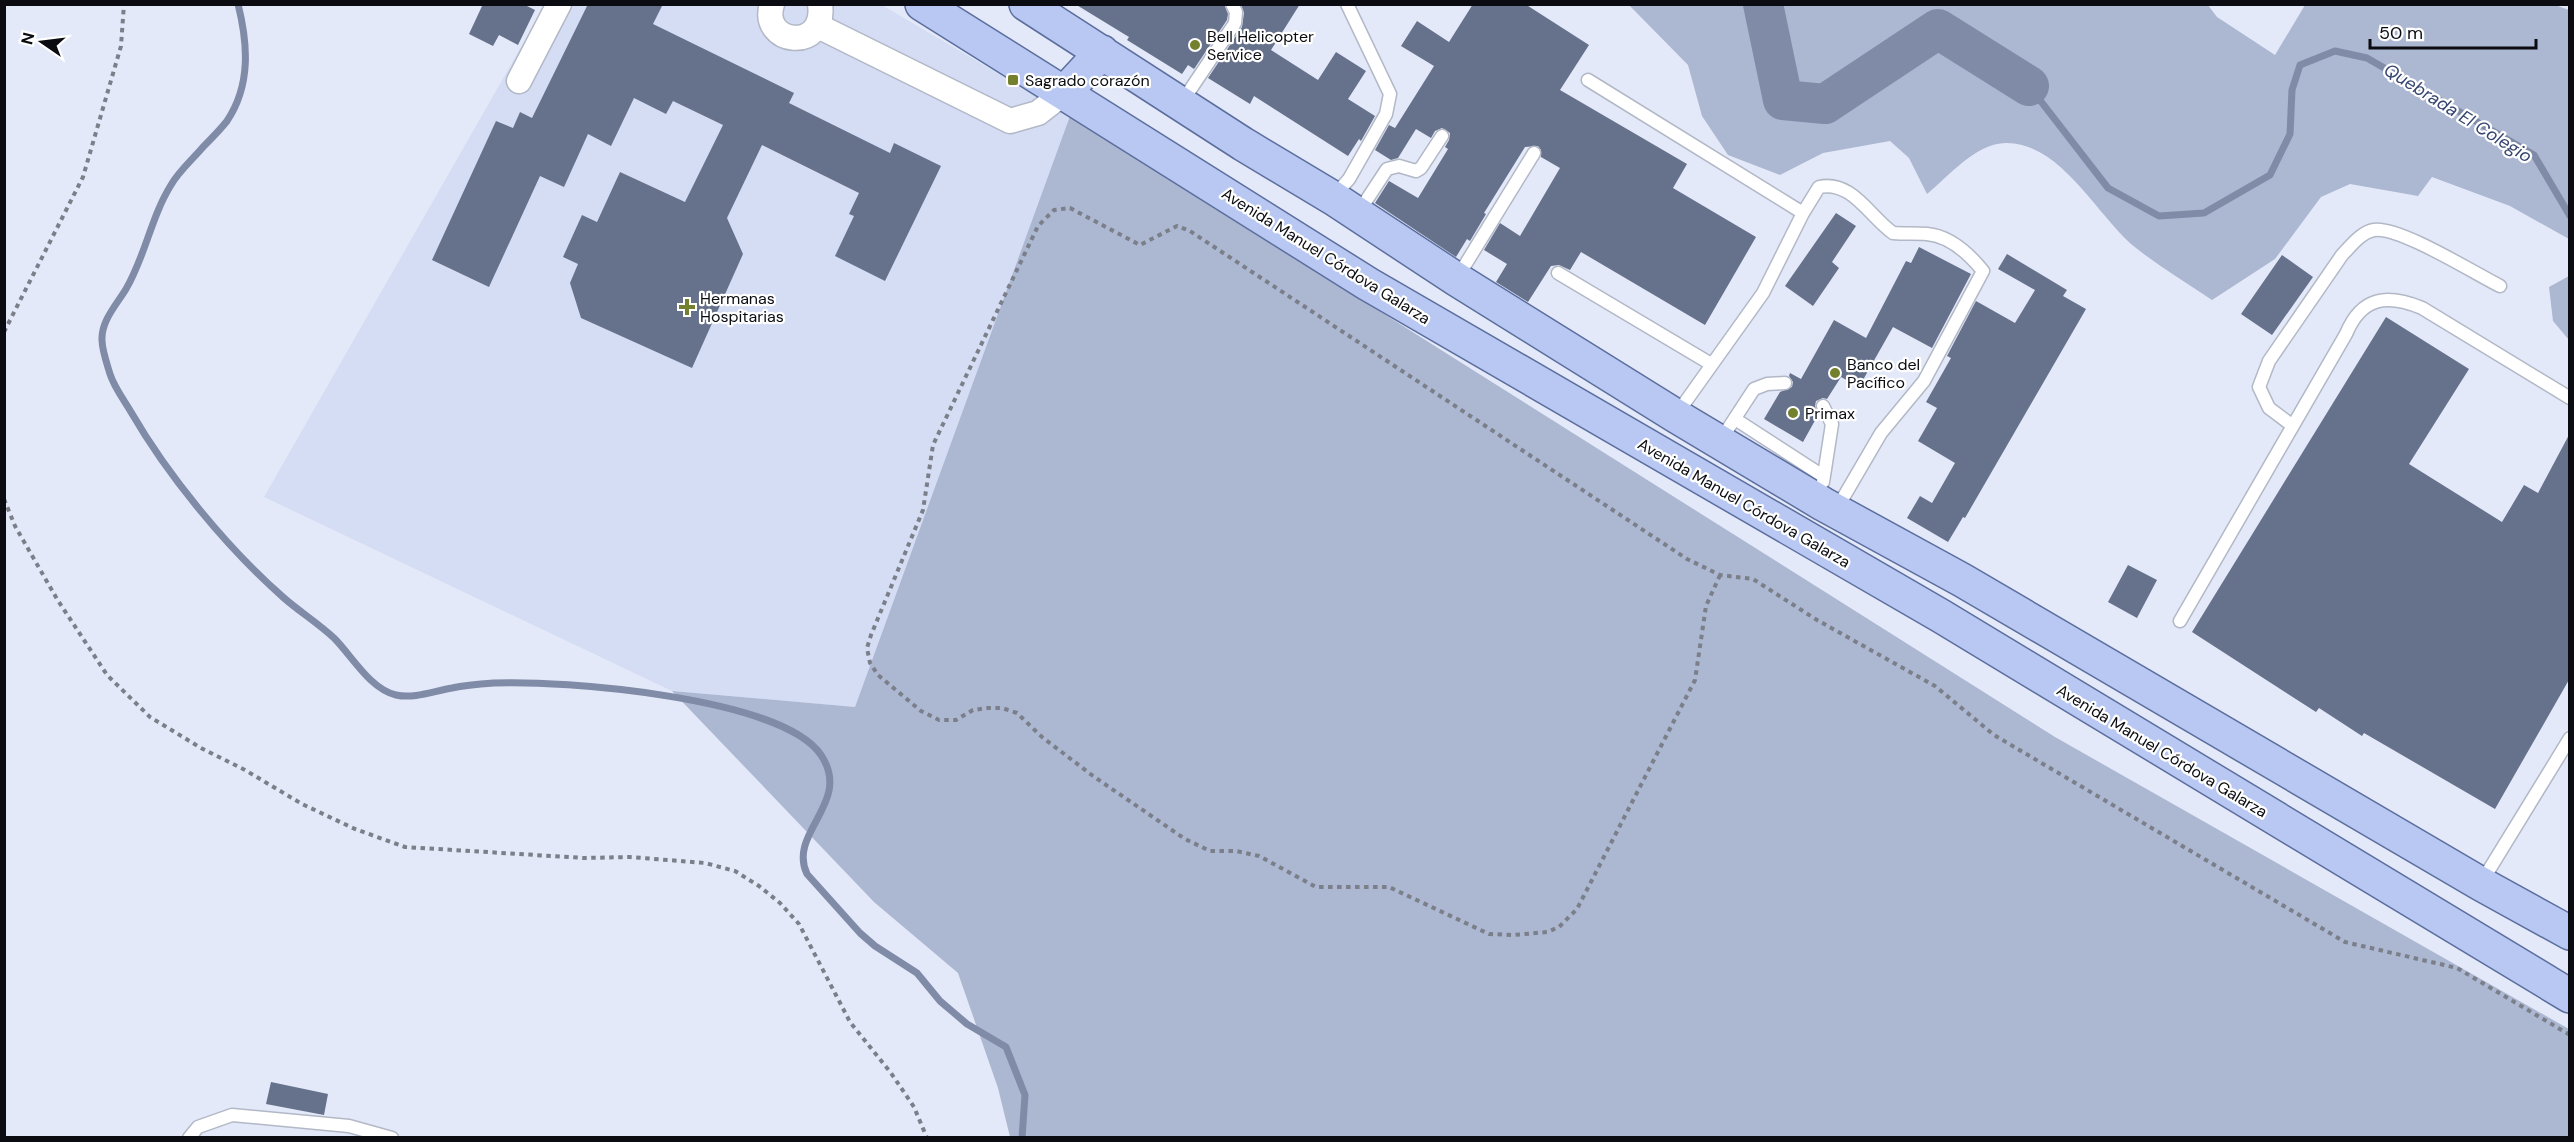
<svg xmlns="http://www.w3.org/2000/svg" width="2574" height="1142" viewBox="0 0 2574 1142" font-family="'DM Sans',sans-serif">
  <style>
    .built { fill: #d4ddf3 }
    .green { fill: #acb7d2 }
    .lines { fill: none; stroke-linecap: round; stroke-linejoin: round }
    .stream { stroke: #808ba8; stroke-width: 7 }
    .river { stroke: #808ba8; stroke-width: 40 }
    .building { fill: #66718c }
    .service-casing { stroke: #b2b8c6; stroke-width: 15 }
    .minor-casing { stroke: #b2b8c6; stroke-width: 27 }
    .primary-casing { stroke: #5c6e9e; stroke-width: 36 }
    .path { stroke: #7b7f89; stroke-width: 4; stroke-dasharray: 4.5 4.5; stroke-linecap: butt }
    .service { stroke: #fff; stroke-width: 12 }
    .minor { stroke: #fff; stroke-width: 24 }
    .primary { stroke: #b8c8f2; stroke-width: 33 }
    .poi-dot { fill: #73812f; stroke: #fff; stroke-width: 2 }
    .labels { text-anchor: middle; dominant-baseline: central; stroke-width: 4.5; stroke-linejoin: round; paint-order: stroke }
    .poi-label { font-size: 16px; fill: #0b0c11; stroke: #fff; text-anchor: start }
    .street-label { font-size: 16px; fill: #0b0c11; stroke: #fff }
    .water-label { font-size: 18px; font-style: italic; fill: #374671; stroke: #fff }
  </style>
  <rect width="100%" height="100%" fill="#e3e9f8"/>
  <path class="built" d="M545 5H882L1070 116 855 707 672 691 264 497Z"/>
  <path class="green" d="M1629 5H2208L2217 17 2275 55 2305 5H2555L2569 10V239L2510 206 2432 177 2418 196 2350 184 2321 197 2275 259 2212 300C2187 283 2160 267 2136 248 2098 218 2063 144 2007 143 1977 142 1949 176 1927 194L1909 158 1890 141 1823 153 1780 175 1728 155 1702 116 1688 65Z
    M1070 116 2055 737 2569 1029V1137H1010L998 1088 958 973 874 902 672 691 855 707Z
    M2569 276V340L2553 321 2549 287Z"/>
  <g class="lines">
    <path class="stream" d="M238 4C248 44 251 85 227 121 220 130 211 139 203 147 193 159 179 171 171 185 151 217 145 257 126 289 117 304 101 321 102 340 102 350 107 364 110 374 114 387 124 400 131 412 168 476 228 549 284 598 300 612 318 623 334 638 352 656 370 689 396 695 414 699 434 691 452 688 466 685 480 684 494 683 562 680 782 697 821 755 853 803 787 832 807 874L860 933 875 946 917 973 940 1001 967 1024 1006 1047 1025 1095 1022 1138
      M2029 86 2108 188 2159 216 2204 213 2270 175 2290 134 2292 90 2300 65 2335 51 2367 58 2534 155 2570 216"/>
    <path class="river" d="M1763 4 1783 100 1825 104 1938 29 2029 86"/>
  </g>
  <path class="building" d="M483 4H523L535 10 518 45 499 35 493 46 469 34Z
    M588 4H663L653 24 794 93 789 103 890 153 894 143 941 166 885 281 835 256 854 216 849 214 859 193 762 145 727 218 743 254 692 368 581 318 570 283 578 264 563 257 582 215 597 222 620 172 685 202 723 125 673 101 666 114 634 98 611 146 588 134 564 187 540 176 489 287 432 260 496 121 513 128 520 112 532 118Z
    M1075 4H1224L1228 14 1227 20 1194 69 1188 65 1182 74 1127 40 1129 37Z
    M1241 4H1300L1271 50 1318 80 1336 52 1366 71 1348 99 1375 116 1361 141 1359 139 1348 156 1254 96 1250 104 1208 78 1242 27 1244 13Z
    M1473 4H1525L1589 45 1560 90 1687 164 1673 188 1756 237 1705 325 1581 252 1570 270 1559 265 1551 266 1528 302 1496 282 1507 264 1484 250 1500 223 1520 236 1560 168 1541 157V150L1538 146 1525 147 1484 213 1486 214 1470 241 1467 239 1456 257 1375 203 1389 181 1418 198 1448 149 1445 147 1449 140 1450 133 1442 128 1435 131 1431 138 1416 129 1398 158 1391 160 1375 150 1389 125 1395 128 1434 66 1401 46 1417 21 1449 42Z
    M1836 213 1856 226 1832 262 1839 268 1813 306 1785 286Z
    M1919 247 1971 274 1932 348 1893 327 1859 387 1841 377 1827 399 1823 398 1816 401 1815 406 1818 415 1803 442 1764 419 1780 392 1792 387 1793 382 1789 376 1790 373 1801 379 1834 320 1866 338 1906 261 1911 263Z
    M2007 254 2067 290 2063 296 2086 309 1965 518 1963 517 1948 542 1907 518 1920 496 1932 503 1955 463 1918 441 1937 408 1926 402 1951 358 1947 356 1976 301 2015 323 2035 290 1998 269Z
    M2282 255 2313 277 2272 335 2241 314Z
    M2386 317 2469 369 2409 464 2502 522 2524 485 2538 493 2570 433V678L2495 809 2364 733 2362 736 2319 708 2316 712 2192 632Z
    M2128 565 2157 580 2137 618 2108 602Z
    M271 1082 328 1094 324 1115 266 1104Z"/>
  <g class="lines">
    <g class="service-casing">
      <path id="service" d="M1588 80 1803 213
        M1182 102 1235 23 1236 12 1232 4
        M1333 197 1349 179 1386 114 1390 94 1347 4
        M1358 213 1387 169 1399 166 1416 171 1421 168 1442 136
        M1558 273 1711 364
        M1457 278 1534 153
        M1823 406 1832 424 1823 482
        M1676 415 1763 293 1803 213 1819 187C1852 180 1869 216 1893 233 1904 234 1916 233 1927 234 1950 236 1970 255 1983 271L1924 381 1881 433 1836 510
        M1735 419 1823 476
        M2293 426 2269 408 2259 387 2269 361 2342 255C2350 247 2361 232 2374 230 2399 226 2474 273 2500 286
        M1720 441 1754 389 1767 384 1785 383
        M2180 621 2346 334C2362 296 2387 294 2422 308L2570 398
        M2481 883 2570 738
        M189 1138 198 1127 232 1115 349 1126 392 1138"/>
    </g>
    <g class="minor-casing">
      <path id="minor" d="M772 4C759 45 827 53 820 4
        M818 26 1010 121 1038 113 1065 92
        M519 81 559 4"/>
    </g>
    <g class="primary-casing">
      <path id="primary" d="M922 4 1368 284 1941 616 2570 996
        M1026 4 1243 144 1333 198 1456 279 1676 416 1823 504 1962 580 2481 884 2570 933
        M1065 92 1102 52"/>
    </g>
    <path class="path" d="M4 332 83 177 121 46 124 4
      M4 499 15 526 57 599 107 675 150 717 201 748 245 770 302 804 355 829 405 847 584 858 630 857 705 863 735 871 759 886 780 903 799 924 850 1022 891 1073 914 1107 927 1138
      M1720 575 1706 606 1695 680 1577 909 1559 927 1547 932 1514 935 1489 934 1389 887H1316L1259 856 1236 851H1210L1185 839 1093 776 1042 737 1017 713 1002 708H988L973 710 956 720H939L921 711 878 675 870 663 867 648 871 635 923 510 933 445 1038 226 1054 210 1070 208 1140 245 1177 226 1190 231 1687 559 1720 575 1753 579 1817 620 1935 686 1994 735 2345 942 2457 968 2570 1035"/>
    <use href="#service" class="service"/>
    <use href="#minor" class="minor"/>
    <use href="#primary" class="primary"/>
  </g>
  <g class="poi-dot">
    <circle cx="1195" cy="45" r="6"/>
    <rect x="1007" y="74" width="12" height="12" rx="3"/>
    <path d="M684 298h6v6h6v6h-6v6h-6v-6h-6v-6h6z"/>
    <circle cx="1835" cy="373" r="6"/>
    <circle cx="1793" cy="413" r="6"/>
  </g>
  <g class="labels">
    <g class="poi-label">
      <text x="1207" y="36">Bell Helicopter<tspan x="1207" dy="18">Service</tspan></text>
      <text x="1025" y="80">Sagrado corazón</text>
      <text x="700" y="298">Hermanas<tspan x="700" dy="18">Hospitarias</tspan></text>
      <text x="1847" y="364">Banco del<tspan x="1847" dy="18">Pacífico</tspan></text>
      <text x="1805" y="413">Primax</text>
    </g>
    <g class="street-label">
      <text transform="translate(1326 256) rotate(32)">Avenida Manuel Córdova Galarza</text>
      <text transform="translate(1744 503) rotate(30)">Avenida Manuel Córdova Galarza</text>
      <text transform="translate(2162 751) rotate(31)">Avenida Manuel Córdova Galarza</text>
    </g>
    <g class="water-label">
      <text transform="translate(2458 113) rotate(32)">Quebrada El Colegio</text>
    </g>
  </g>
  <rect width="2574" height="1142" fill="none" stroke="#0b0c11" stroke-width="12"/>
  <g transform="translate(42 42) rotate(284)" stroke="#ffffff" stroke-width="4.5" paint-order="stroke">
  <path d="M0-4.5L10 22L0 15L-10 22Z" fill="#0b0c11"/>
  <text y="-9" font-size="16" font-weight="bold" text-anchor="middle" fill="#0b0c11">N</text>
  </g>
  <path d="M2370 39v9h166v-9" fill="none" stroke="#0b0c11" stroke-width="3"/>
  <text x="2379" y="39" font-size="18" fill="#0b0c11" stroke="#ffffff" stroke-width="4.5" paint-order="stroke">50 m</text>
</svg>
